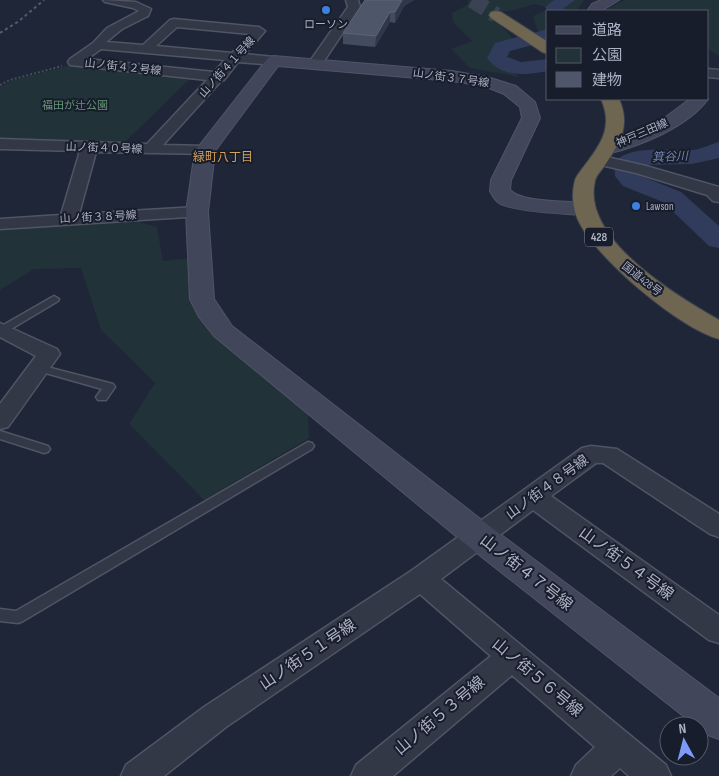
<svg xmlns="http://www.w3.org/2000/svg" width="719" height="776" viewBox="0 0 719 776" font-family="'Sofia Sans Condensed','Noto Sans JP',sans-serif">
  <style>
    .green { fill: #213238 }
    .lines { fill: none; stroke-linecap: round; stroke-linejoin: round }
    .river { fill: #313c5d; fill-rule: evenodd }
    .highway-tunnel { stroke: #3b4253; stroke-width: 16; stroke-dasharray: 16 8; stroke-linecap: butt }
    .lane-casing { stroke: #505565; stroke-width: 3 }
    .street-casing { stroke: #505565; stroke-width: 3 }
    .secondary-casing { stroke: #505565; stroke-width: 2 }
    .highway-casing { stroke: #3d4252; stroke-width: 2 }
    .path { stroke: #3f4f55; stroke-width: 2; stroke-dasharray: 2 2; stroke-linecap: butt }
    .lane { fill: #333847; fill-rule: evenodd }
    .street { fill: #333847; fill-rule: evenodd }
    .secondary { fill: #41465b; fill-rule: evenodd }
    .highway { fill: #6e6650; fill-rule: evenodd }
    .rail { stroke: #545b6f; stroke-width: 2; stroke-dasharray: 3 3; stroke-linecap: butt }
    .wall { fill: #434b5f }
    .shaded-wall { fill: #30374a }
    .building { fill: #4e566a; stroke: #5d6478 }
    .shop-dot { fill: #3f7fe0; stroke: #181d2c; stroke-width: 2 }
    .labels { text-anchor: middle; dominant-baseline: central; stroke-width: 4; stroke-linejoin: round; paint-order: stroke }
    .far-poi-label { font-size: 11px; fill: #adb2c4; stroke: #181d2c }
    .far-street-label { font-size: 11px; fill: #adb2c4; stroke: #181d2c }
    .far-park-label { font-size: 11px; fill: #649577; stroke: #181d2c }
    .far-neighbourhood-label { font-size: 12px; fill: #d4a158; stroke: #181d2c }
    .far-water-label { font-size: 12px; font-style: italic; fill: #7484ae; stroke: #181d2c }
    .shield { fill: #181d2c; stroke: #808596; stroke-width: 1 }
    .shield-label { font-size: 12px; font-weight: bold; fill: #adb2c4 }
    .street-label { font-size: 14px; fill: #adb2c4; stroke: #181d2c }
    .near-street-label { font-size: 16px; fill: #adb2c4; stroke: #181d2c }
  </style>
  <rect width="100%" height="100%" fill="#1f2637"/>
  <path class="green" d="M469 0H584L576 11H548V41L538 31 533 16 551 8 535 4 515 10 489 14 520 45 496 49 519 77 470 68 451 49 472 41 453 22 452 13 467 5Z
    M625 0H719V56L708 49V11H603Z
    M71 65 193 76 121 146 0 141V87L14 80Z
    M139 222 157 227 163 261 192 258 200 306 308 408 309 438 204 500 129 424 155 383 101 330 81 268 34 269 0 290V231L18 226Z"/>
  <g class="lines">
    <path class="river" d="M554 0H575L564 8 566 11H548L545 7Z
      M548 29V41L510 51 507 57 521 62 548 59V71C527 75 501 78 487 58L495 43Z
      M719 142V158L692 164 645 165 639 168 641 176 681 192 719 226V248L709 246 663 202 623 186 615 176C615 173 614 168 615 164 623 144 676 151 693 150 703 149 710 144 719 142Z"/>
    <path class="highway-tunnel" d="M472 0 496 15"/>
    <g class="lane-casing">
      <path id="lane" d="M54 296 59 299 58 301 6 332 0 333V327Z
        M39 365 113 384 115 387 106 400H98L96 397 102 389 35 370 34 368 35 366Z
        M0 431 48 446 50 449 48 452 44 453 0 439Z
        M308 442 312 443 314 446 312 449 23 621 18 623 0 621V609L16 611Z"/>
    </g>
    <g class="street-casing">
      <path id="street" d="M103 0 136 2 151 9 148 16 122 29 106 42 143 45 170 20 174 19 259 27 265 31 245 54 274 57 281 61 274 65 238 62 224 80 221 81 163 145 205 146 211 148 213 151 211 154 96 152 79 214 197 207 203 208 206 212 203 216 0 229V219L61 215 80 151 0 149V139L147 144 207 80 70 65 68 62 70 59 93 43 107 28 139 11 133 8 105 2ZM177 27 250 34 232 53 156 46ZM101 49 225 60 214 72 87 59Z
        M346 0H358L360 7 320 67H310L308 64 348 7Z
        M708 69 719 70V78L708 77Z
        M598 155 646 166 719 187V202L713 201 707 195 636 173 592 163 590 160 592 157Z
        M0 323 57 349 60 354 8 427 0 429V404L36 356 0 337Z
        M591 446 617 449 719 514V537L710 534 603 463H596L551 496 719 615V643L709 640 533 510 441 579 666 765 671 776H629L620 768 611 776H571L576 765 595 747 512 675 393 776H351L356 765 491 656 420 594 226 727 164 776H121L126 765 204 707 411 571 582 448Z"/>
    </g>
    <g class="secondary-casing">
      <path id="secondary" d="M601 0H619L601 11H587L592 4Z
        M274 56 452 71 487 77 516 86 535 102 540 118 511 180 510 190C523 204 573 200 593 204L596 209 593 214 585 215C567 214 513 212 499 203 496 201 492 195 490 191L491 180 522 118 520 107 504 94 484 86 452 81 278 66 215 151 208 212 214 299 232 326 492 528 719 698V739L705 734 699 729V726H696L468 546 214 336 199 317 190 299 186 212 195 151 268 58Z
        M690 99H708C688 127 640 146 607 154L600 152 597 148 600 144 663 119Z"/>
    </g>
    <g class="highway-casing">
      <path id="highway" d="M496 11 501 12 548 42V54L542 52 491 18 489 15 491 12Z
        M601 99H619C631 126 620 142 605 165 602 170 596 175 595 181 581 239 677 296 719 320V339C680 329 599 260 580 224 573 211 571 195 575 180 577 175 582 169 585 165 602 143 613 126 601 99Z"/>
    </g>
    <path class="path" d="M0 85 10 80 62 66"/>
    <use href="#lane" class="lane"/>
    <use href="#street" class="street"/>
    <use href="#secondary" class="secondary"/>
    <use href="#highway" class="highway"/>
    <path class="rail" d="M0 33 19 21 44 0"/>
  </g>
  <path class="wall" d="M365 0H414L404 6 395 23 390 22 375 47 343 44V33Z"/>
  <path class="shaded-wall" d="M402 0H414L404 6 395 23V12Z
    M390 12V22L375 47 376 36Z"/>
  <path class="building" d="M365 0H402L395 12H390L376 36 343 33Z"/>
  <g class="shop-dot">
    <circle cx="326" cy="10" r="5"/>
    <circle cx="636" cy="206" r="5"/>
  </g>
  <g class="labels">
    <g class="far-poi-label">
      <text x="326" y="24">ローソン</text>
      <text x="646" y="206" text-anchor="start">Lawson</text>
    </g>
    <g class="far-street-label">
      <text transform="translate(123 67) rotate(6)">山ノ街４２号線</text>
      <text transform="translate(227 67) rotate(-48)">山ノ街４１号線</text>
      <text transform="translate(451 78) rotate(8)">山ノ街３７号線</text>
      <text transform="translate(642 133) rotate(-23)">神戸三田線</text>
      <text transform="translate(104 148) rotate(2)">山ノ街４０号線</text>
      <text transform="translate(98 217) rotate(-3)">山ノ街３８号線</text>
      <text transform="translate(642 279) rotate(38)">国道428号</text>
    </g>
    <g class="far-park-label">
      <text x="75" y="105">福田が辻公園</text>
    </g>
    <g class="far-neighbourhood-label">
      <text x="223" y="157">緑町八丁目</text>
    </g>
    <g class="far-water-label">
      <text transform="translate(670 157) rotate(-2)">箕谷川</text>
    </g>
    <rect class="shield" x="585" y="227.5" width="28" height="19" rx="4"/>
    <g class="shield-label">
      <text x="599" y="237">428</text>
    </g>
    <g class="street-label">
      <text transform="translate(547 487) rotate(-36)">山ノ街４８号線</text>
    </g>
    <g class="near-street-label">
      <text transform="translate(626 564) rotate(36)">山ノ街５４号線</text>
      <text transform="translate(526 573) rotate(38)">山ノ街４７号線</text>
      <text transform="translate(308 655) rotate(-34)">山ノ街５１号線</text>
      <text transform="translate(537 678) rotate(40)">山ノ街５６号線</text>
      <text transform="translate(440 716) rotate(-40)">山ノ街５３号線</text>
    </g>
  </g>
  <rect x="546" y="10" width="162" height="90" fill="#181d2c" stroke="#545969"/>
  <rect x="556" y="26" width="25" height="8" fill="#41465b" stroke="#545969"/>
  <text x="592" y="35" font-size="15" fill="#adb2c4">道路</text>
  <rect x="556" y="48" width="25" height="15" fill="#213238" stroke="#545969"/>
  <text x="592" y="60" font-size="15" fill="#adb2c4">公園</text>
  <rect x="556" y="72" width="25" height="15" fill="#4e566a" stroke="#545969"/>
  <text x="592" y="85" font-size="15" fill="#adb2c4">建物</text>
  <g transform="translate(684 741) rotate(353)"><circle r="24" fill="#181d2c" stroke="#545969"/>
  <path d="M0-4L9 19L0 12L-9 19Z" fill="#7d9af9"/>
  <text y="-8" font-size="14" font-weight="bold" text-anchor="middle" fill="#adb2c4">N</text>
  </g>
</svg>
